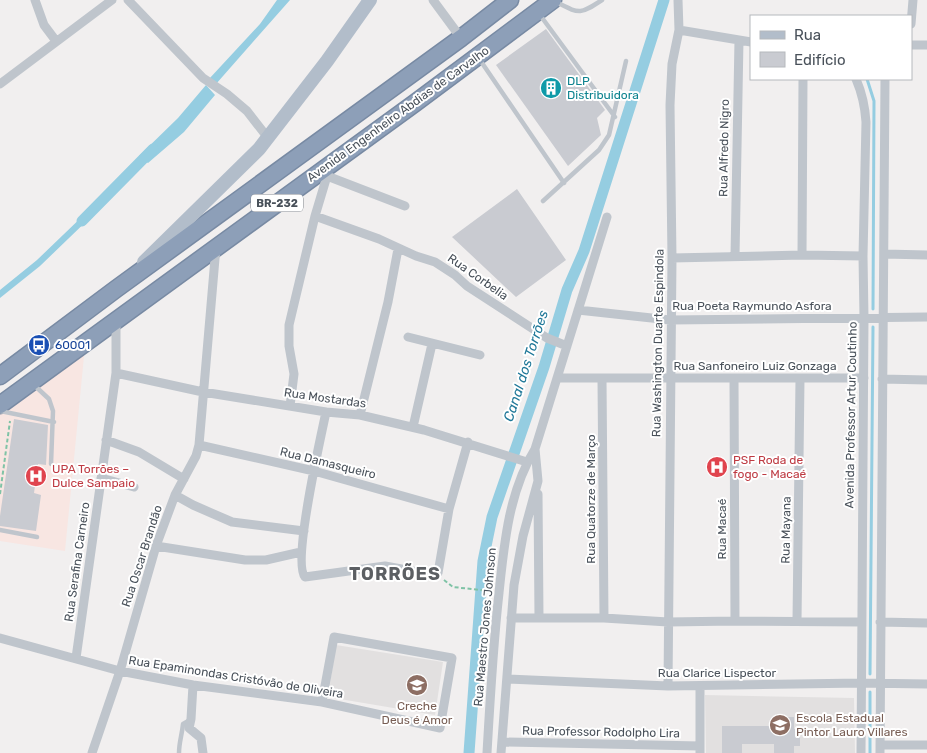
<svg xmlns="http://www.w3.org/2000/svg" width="927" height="753" viewBox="0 0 927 753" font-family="Rubik,sans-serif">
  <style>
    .education { fill: #e2e0e0 }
    .medical { fill: #f8e6e2 }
    .water { fill: #95cde1 }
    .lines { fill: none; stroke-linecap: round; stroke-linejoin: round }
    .stream { stroke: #95cde1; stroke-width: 3 }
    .canal { stroke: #95cde1; stroke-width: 11 }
    .building { fill: #c9cbd1 }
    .highway-casing { stroke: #788aa3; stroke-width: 19 }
    .path { stroke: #7fc3a6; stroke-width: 2; stroke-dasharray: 4 2.5; stroke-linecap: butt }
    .lane { stroke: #bfc5cc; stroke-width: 4.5 }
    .street { stroke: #bfc5cc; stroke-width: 9 }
    .primary { stroke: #b2bdca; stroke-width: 14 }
    .highway { stroke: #8d9fb8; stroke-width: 16 }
    .labels { text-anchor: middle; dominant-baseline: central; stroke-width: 4; stroke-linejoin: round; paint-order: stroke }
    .shield { fill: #fff; stroke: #80858c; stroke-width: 1 }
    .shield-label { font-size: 11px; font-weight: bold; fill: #49515a }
    .culture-label { font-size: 12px; fill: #0d838f; stroke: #fff; text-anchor: start }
    .street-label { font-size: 12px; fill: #49515a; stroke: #fff }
    .transit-label { font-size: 12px; fill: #164399; stroke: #fff; text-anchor: start }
    .health-label { font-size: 12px; fill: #be3a42; stroke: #fff; text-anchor: start }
    .education-label { font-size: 12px; fill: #785e54; stroke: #fff }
    .water-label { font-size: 14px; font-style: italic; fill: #1e7798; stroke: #fff }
    .district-label { font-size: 18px; font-weight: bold; letter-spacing: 1px; fill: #5c5f63; stroke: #fff }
  </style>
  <rect width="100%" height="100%" fill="#f1efef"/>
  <path class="education" d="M336 645 443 662 435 715 328 697Z
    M705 695 854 698 855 753H706Z"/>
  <path class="medical" d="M85 346 65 551 0 541V412Z"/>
  <path class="water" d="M277 0H290L216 84 209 79 260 24Z
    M206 85 215 95 184 132 148 163 139 156 178 118Z
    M89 210 96 212 40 266 0 298V290L37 260Z"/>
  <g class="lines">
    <path class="stream" d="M867 79 874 101 873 309
      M870 674 873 327
      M870 753V692"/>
    <path class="canal" d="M82 221 153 149
      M469 753 483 561 492 517 544 367 567 290 584 251 664 0"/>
  </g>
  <path class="building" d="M546 29 605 110 597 118 601 135 568 166 496 65Z
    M517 189 566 260 516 297 452 237Z
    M14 419 48 425 46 465 38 464 34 493 41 495 36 531 0 526V516Z
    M776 717H794V729H800V746H794V753H774V744H742V753H722V726H776Z"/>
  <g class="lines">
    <g class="highway-casing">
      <path id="highway" d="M0 376 116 289 461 38 510 0
        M0 405 415 103 553 0"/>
    </g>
    <path class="path" d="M0 494 10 421
      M444 580 453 587 489 591"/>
    <path class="lane" d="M556 2C580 14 579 15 602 0
      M540 15 615 117
      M480 60 564 183
      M543 201 599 150 609 135 626 61
      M34 385 49 399 53 411 51 464
      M0 411 54 422
      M0 530 37 537
      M179 753C179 742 182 735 183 724L190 720"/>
    <path class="street" d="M35 0 44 25 56 41
      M128 0 203 78 227 94 247 111 268 138
      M433 0 461 38
      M911 24 913 0
      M679 30 751 42
      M911 45H927
      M856 79C862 93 865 106 866 122L863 256 864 318 861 753
      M0 84 112 0
      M327 176 405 206
      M315 216 379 239 416 256 435 262 455 275 467 286 547 338 567 346
      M884 254 927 255
      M802 255 803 79
      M735 256 739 40
      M672 258 802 255 863 256
      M578 310 670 320 927 317
      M408 337 480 355
      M116 373 203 392 326 412 360 415 424 430 527 462
      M557 378H864
      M734 378 735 621
      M602 379 604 618
      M882 379 927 380
      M290 406 294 374 289 346V325L315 216 327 176 320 170
      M326 412C321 436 292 563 305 577L385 566 434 575 438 573 449 509 468 442
      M360 415 388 302 398 249
      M413 427 432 344
      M106 440 139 452 184 479
      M199 445 314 471 449 509
      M101 478 134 487
      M538 494 539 617
      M175 495 193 505 232 522 304 531
      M156 546 245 560H266L301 552
      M511 618H604L668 622 735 621 861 622
      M797 621 800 379
      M880 622 927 623
      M0 638 120 671 193 685 322 702 440 728 452 658 334 637 322 702
      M76 658 116 373V320
      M507 679 668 686 861 683 927 684
      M193 685 191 719 189 728 201 738 203 753
      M668 686 672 258 670 105 672 64 679 30 678 0
      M502 742 700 746
      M880 745H927
      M92 753 120 671 156 546 175 495 196 456 199 445 216 247
      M487 753C490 700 493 646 499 593 504 544 509 491 535 449L607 217
      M501 753 514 585 523 536 538 481 535 449
      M700 753V686
      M880 753 885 79"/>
    <path class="primary" d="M144 262 259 149 327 61 370 0"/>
    <use href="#highway" class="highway"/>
  </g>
  <defs>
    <g id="building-disc" transform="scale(1.125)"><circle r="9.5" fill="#0f9aa8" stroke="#fff"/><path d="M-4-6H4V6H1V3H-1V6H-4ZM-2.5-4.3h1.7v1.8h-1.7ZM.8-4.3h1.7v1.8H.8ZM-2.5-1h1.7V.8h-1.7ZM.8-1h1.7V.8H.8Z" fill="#fff"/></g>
    <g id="bus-disc" transform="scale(1.125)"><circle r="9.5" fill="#1a4fb4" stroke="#fff"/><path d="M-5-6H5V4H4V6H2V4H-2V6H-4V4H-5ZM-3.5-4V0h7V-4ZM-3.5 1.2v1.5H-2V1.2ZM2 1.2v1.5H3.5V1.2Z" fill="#fff"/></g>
    <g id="hospital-disc" transform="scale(1.125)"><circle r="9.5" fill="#e0444e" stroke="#fff"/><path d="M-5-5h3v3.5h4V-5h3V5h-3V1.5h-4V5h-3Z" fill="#fff"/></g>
    <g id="school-disc" transform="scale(1.125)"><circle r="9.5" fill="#8d6e63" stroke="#fff"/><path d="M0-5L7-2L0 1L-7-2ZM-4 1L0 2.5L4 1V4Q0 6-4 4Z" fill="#fff"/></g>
  </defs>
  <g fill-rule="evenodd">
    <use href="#building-disc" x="551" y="88"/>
    <use href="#bus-disc" x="39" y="345"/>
    <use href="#hospital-disc" x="717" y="467"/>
    <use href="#hospital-disc" x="36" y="476"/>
    <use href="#school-disc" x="417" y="685"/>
    <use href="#school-disc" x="780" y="725"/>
  </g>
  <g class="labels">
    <rect class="shield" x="251" y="194.5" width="52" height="17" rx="4"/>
    <g class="shield-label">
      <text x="277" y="203">BR-232</text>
    </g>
    <g class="culture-label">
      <text x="567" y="81">DLP<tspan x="567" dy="14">Distribuidora</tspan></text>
    </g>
    <g class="street-label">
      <text transform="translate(398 114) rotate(-36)">Avenida Engenheiro Abdias de Carvalho</text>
      <text transform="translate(724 148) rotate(-89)">Rua Alfredo Nigro</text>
      <text transform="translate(478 277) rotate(35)">Rua Corbelia</text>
      <text x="752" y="306">Rua Poeta Raymundo Asfora</text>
      <text transform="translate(658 343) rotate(-89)">Rua Washington Duarte Espindola</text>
      <text x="755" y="366">Rua Sanfoneiro Luiz Gonzaga</text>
      <text transform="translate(325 398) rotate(8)">Rua Mostardas</text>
      <text transform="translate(851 415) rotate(-89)">Avenida Professor Artur Coutinho</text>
      <text transform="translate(328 463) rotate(14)">Rua Damasqueiro</text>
      <text transform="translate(591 499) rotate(-90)">Rua Quatorze de Março</text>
      <text transform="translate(722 529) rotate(-90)">Rua Macaé</text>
      <text transform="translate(786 530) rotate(-89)">Rua Mayana</text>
      <text transform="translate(142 556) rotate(-72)">Rua Oscar Brandão</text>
      <text transform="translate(77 562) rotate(-82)">Rua Serafina Carneiro</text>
      <text transform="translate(485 627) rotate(-85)">Rua Maestro Jones Johnson</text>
      <text x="717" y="673">Rua Clarice Lispector</text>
      <text transform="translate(236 677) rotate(9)">Rua Epaminondas Cristóvão de Oliveira</text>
      <text transform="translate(601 732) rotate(1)">Rua Professor Rodolpho Lira</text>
    </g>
    <g class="transit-label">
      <text x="55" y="345">60001</text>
    </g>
    <g class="health-label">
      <text x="733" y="460">PSF Roda de<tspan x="733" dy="14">fogo - Macaé</tspan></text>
      <text x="52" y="469">UPA Torrões –<tspan x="52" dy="14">Dulce Sampaio</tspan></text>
    </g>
    <g class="education-label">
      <text x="417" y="706">Creche<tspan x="417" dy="14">Deus é Amor</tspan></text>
      <text x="796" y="718" text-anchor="start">Escola Estadual<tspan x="796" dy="14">Pintor Lauro Villares</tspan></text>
    </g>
    <g class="water-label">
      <text transform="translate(526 366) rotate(-72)">Canal dos Torrões</text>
    </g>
    <g class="district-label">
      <text x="395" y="574">TORRÕES</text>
    </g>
  </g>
  <rect x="750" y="15" width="162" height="65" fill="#ffffff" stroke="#b6b9bd"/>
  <rect x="760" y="31" width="25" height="8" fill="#b2bdca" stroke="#b6b9bd"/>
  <text x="794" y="40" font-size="15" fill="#49515a">Rua</text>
  <rect x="760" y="52" width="25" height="15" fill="#c9cbd1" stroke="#b6b9bd"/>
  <text x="794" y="65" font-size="15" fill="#49515a">Edifício</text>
</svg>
